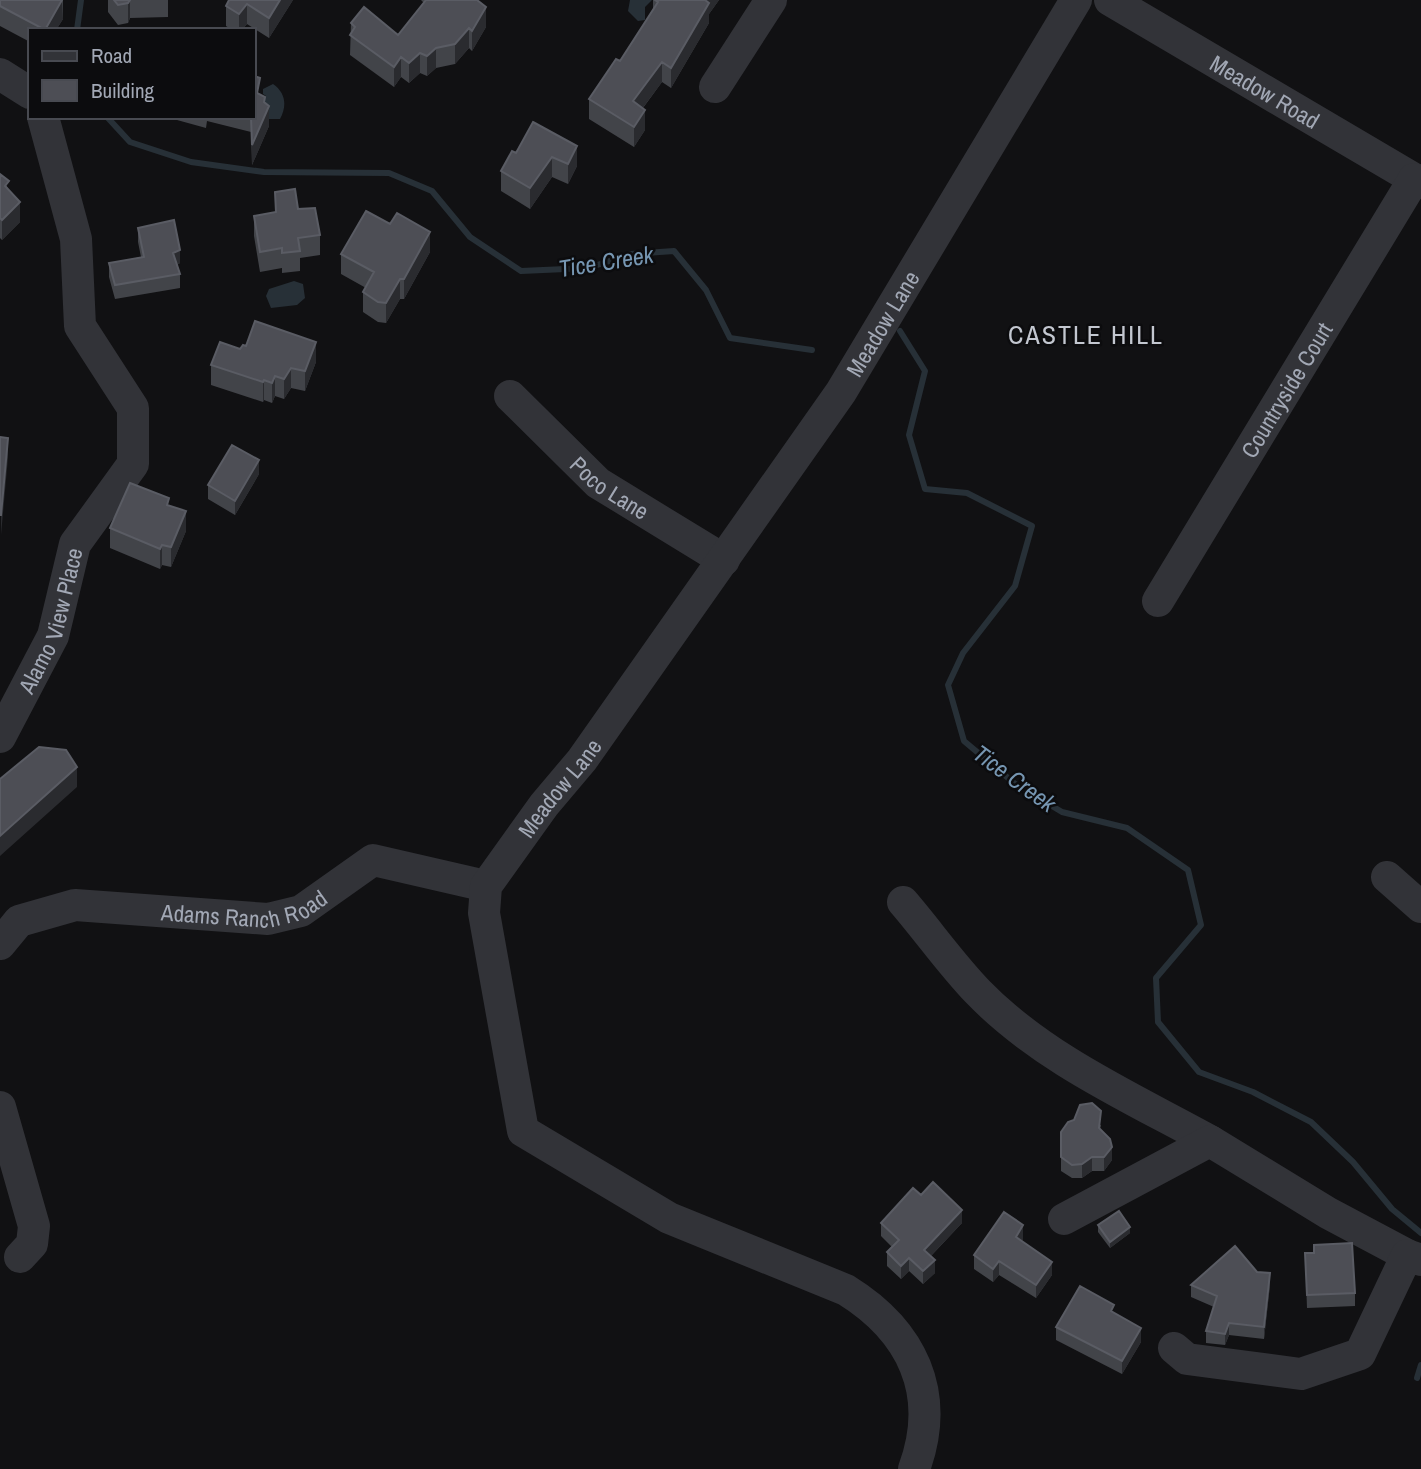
<svg xmlns="http://www.w3.org/2000/svg" width="1421" height="1469" viewBox="0 0 1421 1469" font-family="'Archivo Narrow',sans-serif">
  <style>
    .water { fill: #273037 }
    .lines { fill: none; stroke-linecap: round; stroke-linejoin: round }
    .stream { stroke: #273037; stroke-width: 6 }
    .minor { stroke: #323338; stroke-width: 32 }
    .wall { fill: #424449 }
    .shaded-wall { fill: #2a2b2f }
    .building { fill: #4d4e55; stroke: #5a5c64; stroke-width: 2 }
    .labels { text-anchor: middle; dominant-baseline: central; stroke-width: 5; stroke-linejoin: round; paint-order: stroke }
    .street-label { font-size: 23px; fill: #a2a8b5; stroke: #0c0c0e }
    .water-label { font-size: 24px; font-style: italic; fill: #7696b2; stroke: #0c0c0e }
    .quarter-label { font-size: 26px; letter-spacing: 2px; fill: #c3c7d0; stroke: #0c0c0e }
  </style>
  <rect width="100%" height="100%" fill="#111113"/>
  <path class="water" d="M630 0H652L645 7V20L638 21 628 11Z
    M273 84C286 93 287 106 280 119H269L263 102 266 96 263 94V89Z
    M294 281 303 284 305 298 297 305 271 308 266 296 269 289Z"/>
  <g class="lines">
    <path class="stream" d="M77 30 81 0
      M107 117 130 142 191 162 264 172 389 173 432 191 470 237 521 271 588 268 631 254 674 251 706 290 730 338 812 350
      M900 331 925 371 909 435 925 489 967 493 1032 526 1015 586 963 653 948 685 964 741 1014 783 1062 812 1127 828 1188 870 1201 925 1156 978 1158 1022 1199 1072 1253 1092 1311 1122 1353 1162 1392 1209 1421 1233
      M1417 1378 1421 1365"/>
    <g class="minor">
      <path id="s1" d="M1110 0 1421 183"/>
      <path d="M0 74 30 93"/>
      <path d="M715 87 771 0"/>
      <path id="s2" d="M510 396 598 483 724 560"/>
      <path id="s3" d="M1158 601 1414 179"/>
      <path id="s4" d="M0 737 53 636 75 544 133 464V408L80 326 76 239 43 117"/>
      <path d="M1387 877 1421 907"/>
      <path d="M903 902C928 931 951 964 978 992 1042 1058 1130 1097 1210 1141"/>
      <path id="s5" d="M0 944 19 921 75 905 268 919 301 911 373 860 486 886"/>
      <path d="M0 1107 34 1226 32 1244 20 1257"/>
      <path d="M1064 1219 1210 1141 1328 1213 1407 1255"/>
      <path d="M1174 1348 1187 1359 1301 1374 1360 1354 1407 1255 1421 1260"/>
      <path id="s6" d="M914 1469C942 1393 912 1331 846 1290L669 1218 523 1131 484 913 486 886 544 805 582 760 841 392 1076 0"/>
    </g>
  </g>
  <path class="wall" d="M0 0H63V19L56 30H30V42L0 26Z
    M108 0H168V17L130 18 128 23 118 25 108 12Z
    M293 0 269 38 247 24 242 30H232L226 26V6Z
    M421 0H477L486 27 472 51 469 48 455 64 436 68 427 76 420 73 409 83 401 77 394 87 350 55 351 23 398 35 424 3Z
    M653 0H719L709 14V23L671 88 662 82 643 108 645 130 634 147 589 119V99L620 61 653 9Z
    M260 94 265 103 269 126 252 165 251 132 207 121 206 128 177 120V117H254Z
    M533 122 577 166 568 184 552 177 530 209 501 191V171L516 153Z
    M0 174 9 190 20 222 2 240 0 238Z
    M275 192 298 209 320 235V255L300 258V271L282 273V268L260 272 254 236V216L276 212Z
    M138 228 180 263 177 265 180 274V288L115 299 109 277V263L141 257 138 242Z
    M430 252 404 299H400L386 323 378 322 363 312V292L366 288 341 274V254Z
    M240 349 316 362 305 391 291 388 284 399 275 396 272 403 264 400 263 402 211 385V365Z
    M259 474 235 515 208 499V485Z
    M169 505 186 531 171 567 162 565 160 569 110 548V528Z
    M1101 1125 1100 1130 1112 1160 1104 1171H1092L1082 1178H1072L1061 1171V1132Z
    M921 1195 962 1223 931 1256 935 1273 923 1284 909 1271 901 1279 887 1266V1252L892 1247 881 1236V1223Z
    M1098 1225 1130 1233 1110 1248 1098 1232Z
    M1023 1239 1022 1241 1052 1275 1036 1298 999 1275 993 1282 974 1269V1255Z
    M1305 1253 1355 1293V1306L1307 1308Z
    M1257 1272 1270 1285 1264 1339 1229 1335 1225 1345 1206 1343V1331L1214 1307 1191 1297V1285Z
    M1056 1327 1141 1342 1122 1374 1056 1340Z"/>
  <path class="shaded-wall" d="M62 0 63 19 56 30H45Z
    M130 0V18L128 23V3Z
    M280 0H293L269 38V18Z
    M705 0H719L709 14V23L671 88V68Z
    M247 4V24L242 30H239V14Z
    M486 7V27L472 51V31Z
    M469 28V48L455 64V44Z
    M436 48V68L427 76V56Z
    M420 53V73L409 83V63Z
    M401 57V77L394 87V67Z
    M662 62V82L633 121V101Z
    M265 97V114L269 106V126L252 165V145Z
    M645 110V130L634 147V127Z
    M577 146V166L568 184V164Z
    M552 157V177L530 209V188Z
    M20 202V222L2 240V220Z
    M430 232V252L404 299V279Z
    M180 250V263L173 267V253Z
    M400 279V299L386 323V303Z
    M316 342V362L305 391V371Z
    M291 368V388L284 399V379Z
    M275 376V396L272 403V383Z
    M264 380V400L263 402V382Z
    M8 438V458L1 535V515Z
    M259 460V474L235 515V501Z
    M186 511V531L171 567V547Z
    M162 545V565L160 569V549Z
    M77 767V787L0 856V836Z
    M1112 1147V1160L1104 1171V1157Z
    M1092 1157V1171L1082 1178V1164Z
    M962 1210V1223L924 1263V1250Z
    M1023 1225V1239L1016 1250V1237Z
    M1130 1227V1233L1110 1248V1242Z
    M909 1258V1271L901 1279V1266Z
    M935 1260V1273L923 1284V1271Z
    M999 1261V1275L993 1282V1269Z
    M1052 1262V1275L1036 1298V1285Z
    M1270 1273V1285L1264 1339V1327Z
    M1229 1323V1335L1225 1345V1334Z
    M1141 1328V1342L1122 1374V1361Z"/>
  <path class="building" d="M0 0H62L45 30 0 6Z
    M114 0H130L128 3 118 5Z
    M229 0H280L269 18 247 4 239 14 226 6Z
    M426 0H477L486 7 472 31 469 28 455 44 436 48 427 56 420 53 409 63 401 57 394 67 350 35 355 27 351 23 364 7 398 35Z
    M655 0H705L709 3 671 68 662 62 633 101 645 110 634 127 589 99 616 59 620 61 658 2Z
    M254 76 260 78 257 93 265 97 264 102 269 106 252 145 251 117H254Z
    M533 122 577 146 568 164 552 157 530 188 501 171 512 151 516 153Z
    M0 174 9 181 5 186 20 202 2 220 0 218Z
    M295 189 298 209 315 208 320 235 298 238 300 251 282 253V248L260 252 254 216 276 212 275 192Z
    M366 211 390 224 397 213 430 232 404 279H400L386 303 378 302 363 292 374 272 341 254Z
    M174 220 180 250 173 253 180 274 115 285 109 263 144 257 138 228Z
    M255 321 316 342 305 371 291 368 284 379 275 376 272 383 264 380 263 382 211 365 220 342 240 349 243 345 246 346Z
    M0 437 8 438 1 515H0Z
    M232 445 259 460 235 501 208 485Z
    M130 483 169 498 167 505 186 511 171 547 162 545 160 549 110 528Z
    M39 747 66 750 77 767 0 836V779Z
    M1092 1103 1101 1111 1099 1128 1110 1139 1112 1147 1104 1157H1092L1082 1164 1072 1165 1061 1157V1132L1068 1122 1074 1120 1080 1105Z
    M933 1182 962 1210 924 1250 935 1260 923 1271 909 1258 901 1266 887 1252 899 1240 881 1223 913 1188 921 1195Z
    M1119 1211 1130 1227 1110 1242 1098 1225Z
    M1004 1212 1023 1225 1016 1237 1052 1262 1036 1285 999 1261 993 1269 974 1255Z
    M1352 1243 1355 1293 1307 1295 1305 1253H1314V1245Z
    M1235 1246 1257 1272 1270 1273 1264 1327 1229 1323 1225 1334 1206 1331 1217 1296 1191 1285Z
    M1080 1286 1114 1305 1111 1311 1141 1328 1122 1361 1056 1327Z"/>
  <g class="labels">
    <g class="street-label">
      <text stroke="none"><textPath href="#s1" startOffset="180">Meadow Road</textPath></text>
      <text stroke="none"><textPath href="#s6" startOffset="1508">Meadow Lane</textPath></text>
      <text stroke="none"><textPath href="#s3" startOffset="247">Countryside Court</textPath></text>
      <text stroke="none"><textPath href="#s2" startOffset="136">Poco Lane</textPath></text>
      <text stroke="none"><textPath href="#s4" startOffset="128">Alamo View Place</textPath></text>
      <text stroke="none"><textPath href="#s6" startOffset="942">Meadow Lane</textPath></text>
      <text stroke="none"><textPath href="#s5" startOffset="259">Adams Ranch Road</textPath></text>
    </g>
    <g class="water-label">
      <text transform="translate(606 261) rotate(-9)">Tice Creek</text>
      <text transform="translate(1015 778) rotate(36)">Tice Creek</text>
    </g>
    <g class="quarter-label">
      <text x="1086" y="334">CASTLE HILL</text>
    </g>
  </g>
  <rect x="28" y="28" width="228" height="91" fill="#0c0c0e" stroke="#484a51" stroke-width="2"/>
  <rect x="42" y="51" width="35" height="10" fill="#323338" stroke="#484a51" stroke-width="2"/>
  <text x="91" y="63" font-size="21" fill="#a2a8b5">Road</text>
  <rect x="42" y="80" width="35" height="21" fill="#4d4e55" stroke="#484a51" stroke-width="2"/>
  <text x="91" y="98" font-size="21" fill="#a2a8b5">Building</text>
</svg>
